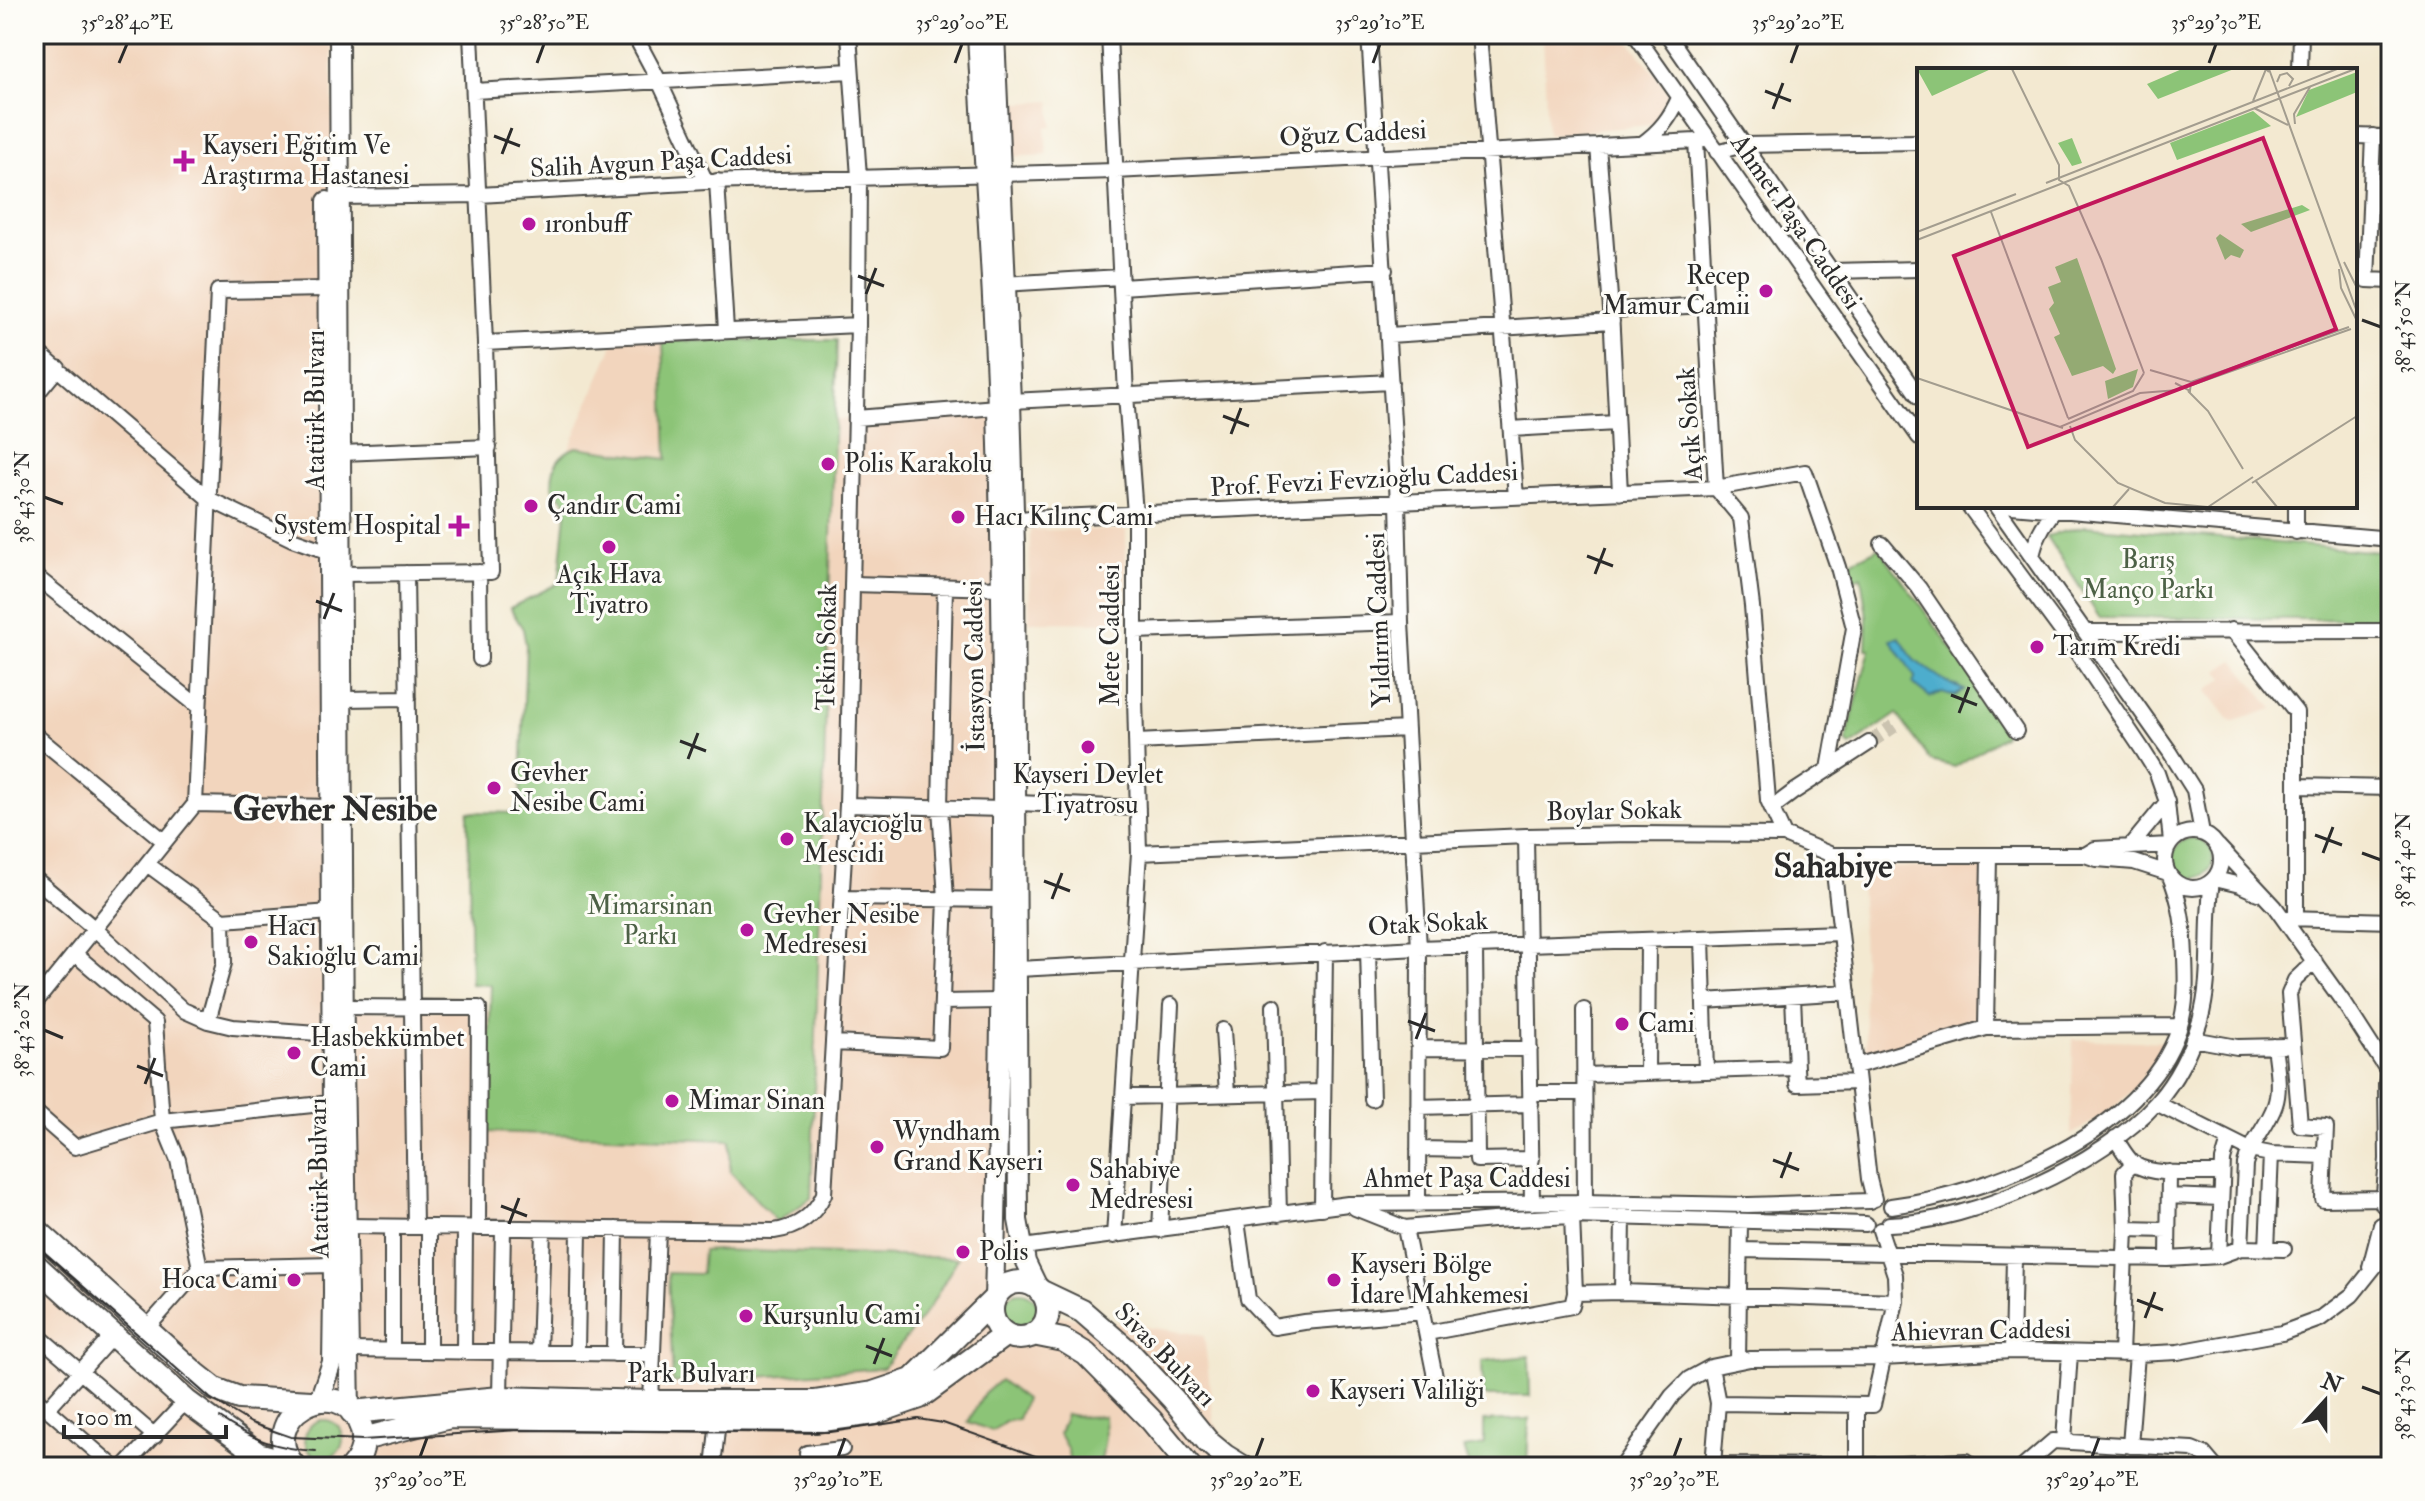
<svg xmlns="http://www.w3.org/2000/svg" width="2425" height="1501" viewBox="0 0 2425 1501" font-family="'IM FELL Double Pica',serif">
  <style>
    .built { fill: #f2d5bd }
    .green { fill: #8cc477; stroke: #5c7851; stroke-width: 2 }
    .water { fill: #4eadcd; stroke: #3c6c7c; stroke-width: 2 }
    .lines { fill: none; stroke-linecap: round; stroke-linejoin: round }
    .minor-tunnel { stroke: #cbc3b0; stroke-width: 14; stroke-dasharray: 14 7; stroke-linecap: butt }
    .minor-casing { stroke: #494844; stroke-width: 18 }
    .major-casing { stroke: #494844; stroke-width: 22 }
    .highway-casing { stroke: #494844; stroke-width: 26 }
    .minor { stroke: #fff; stroke-width: 14 }
    .major { stroke: #fff; stroke-width: 18 }
    .highway { stroke: #fff; stroke-width: 22 }
    .tram { stroke: #2b2b2b; stroke-width: 2 }
    .ticks { fill: none; stroke: #2b2b2b; stroke-width: 3 }
    .poi-dot { fill: #b5179e; stroke: #fdfcf7; stroke-width: 3 }
    .labels { text-anchor: middle; dominant-baseline: central; stroke-width: 6; stroke-linejoin: round; paint-order: stroke }
    .street-label { font-size: 26px; fill: #2b2b2b; stroke: #fdfcf7 }
    .poi-label { font-size: 26px; fill: #2b2b2b; stroke: #fdfcf7; text-anchor: start }
    .park-label { font-size: 26px; fill: #4d6146; stroke: #fdfcf7 }
    .district-label { font-size: 34px; font-weight: bold; fill: #2b2b2b; stroke: #fdfcf7 }
    .inset-road { fill: none; stroke: #a39d8f; stroke-width: 2 }
    .view { fill: #c2185b; fill-opacity: 0.15; stroke: #c2185b; stroke-width: 4 }
    .inset-edge { fill: none; stroke: #2b2b2b; stroke-width: 4 }
    .neatline { fill: none; stroke: #2b2b2b; stroke-width: 3 }
    .ticks-label { font-size: 20px; text-anchor: middle; fill: #2b2b2b }
  </style>
  <rect width="100%" height="100%" fill="#fdfcf7"/>
  <filter id="ink" filterUnits="userSpaceOnUse"><feTurbulence type="fractalNoise" baseFrequency=".0125" numOctaves="2"/><feDisplacementMap in="SourceGraphic" scale="16" xChannelSelector="R" yChannelSelector="G"/><feConvolveMatrix kernelMatrix="1 2 1 2 8 2 1 2 1" color-interpolation-filters="sRGB"/></filter>
  <filter id="wash" filterUnits="userSpaceOnUse"><feTurbulence type="fractalNoise" baseFrequency=".006" numOctaves="4" result="noise"/><feDisplacementMap in="SourceGraphic" scale="32" xChannelSelector="R" yChannelSelector="G"/><feGaussianBlur stdDeviation="1.8" result="paint"/><feColorMatrix in="noise" values="0 0 0 0 0 0 0 0 0 0 0 0 0 0 0 0 0 1.4 0 .05"/><feComposite in="paint" operator="in"/></filter>
  <g filter="url(#wash)">
    <rect width="100%" height="100%" fill="#f3e9d1"/>
    <path class="built" d="M34 34H332L337 1010 490 1011 488 1132 730 1140 778 1222 811 1198 835 420 1003 409 1009 1083 1007 1257 1020 1310 1204 1335 1214 1422 1228 1444 1236 1452 1244 1458 1269 1467H34V396L55 370 34 352Z
      M1543 34H1624L1669 92 1658 124 1547 135Z
      M1051 101 1052 127 1045 128 1047 155 1009 157 1006 104Z
      M663 333 667 459 576 447 569 449 617 335Z
      M1030 530H1126V623L1029 622Z
      M2234 660 2273 709 2231 722 2207 691 2224 678 2219 671Z
      M1860 867 1987 868 1985 1026 1866 1055Z
      M2073 1039 2168 1042 2133 1090 2107 1113 2071 1135Z"/>
    <path class="green" d="M837 340 811 1198 777 1222 730 1171V1140L487 1132 491 985 471 984 468 812 520 813 526 645 523 629 510 608 559 583 567 503 553 489C550 469 557 455 576 447L667 459 663 341Z
      M2085 526 2391 553V620L2099 617 2047 536Z
      M1879 548 2004 721V735L1955 767 1931 761 1897 714 1850 746 1846 741 1870 649H1866L1867 617 1861 576 1845 583 1842 566Z
      M2173 858a20 20 0 1 1 40 0a20 20 0 1 1-40 0Z
      M703 1251 717 1250 958 1258 931 1305 883 1368 673 1383 668 1273 701 1274Z
      M1002 1310a18 18 0 1 1 36 0a18 18 0 1 1-36 0Z
      M1529 1356 1530 1396H1483L1482 1361Z
      M1000 1380 1025 1399 1018 1419 1005 1422 992 1431 968 1422 984 1394Z
      M1066 1414 1082 1417 1104 1416 1105 1438 1100 1467H1085L1069 1461 1068 1450 1059 1434Z
      M1529 1419 1527 1467H1470L1464 1448 1484 1445V1421Z
      M305 1439a19 19 0 1 1 38 0a19 19 0 1 1-38 0Z"/>
    <path class="water" d="M1899 637 1914 660 1945 681 1964 690 1955 696 1942 692 1930 697 1913 684C1914 682 1915 679 1915 677 1914 674 1894 646 1891 640Z"/>
  </g>
  <g filter="url(#ink)">
    <g class="lines">
      <path class="minor-tunnel" d="M1869 743 1894 726"/>
      <g class="minor-casing">
        <path id="minor" d="M634 34 659 81 706 182
          M1109 34 1126 395 1135 514V698L1139 853 1114 1236
          M1369 34 1398 502 1401 622 1419 948 1418 1205
          M1479 34 1516 497
          M1635 34 1919 437
          M1667 34 1919 397
          M2300 70 2301 34
          M474 91 851 71
          M2355 136 2391 137
          M2373 136 2367 280 2391 281
          M1696 141 1716 488 1741 518 1752 606 1768 800 1784 835
          M1642 144C1660 131 1670 118 1679 98
          M1598 146 1611 310 1620 493
          M1717 152 1743 145 1919 142
          M717 181 726 330
          M340 197 479 195 706 182 1115 171 1696 141 1707 138
          M1831 271 1919 269
          M1004 284 1120 277
          M1121 287 1385 270
          M1611 310 1706 305
          M1389 335 1612 321
          M485 343 858 325
          M34 349 209 499 292 539 329 552
          M34 397 58 368
          M1011 401 1391 382
          M856 418 997 407
          M1511 429 1616 423
          M342 453 489 447
          M1969 506 2074 648 2142 749 2157 773 2167 802 2171 842
          M1996 506 2170 752 2194 790 2202 833
          M2012 506 2391 539
          M2296 506V532
          M1013 519 1716 488 1805 472 1838 567 1854 628 1829 769
          M1882 544 1919 588 2016 731
          M2032 556C2036 538 2042 526 2054 511
          M479 572 480 659
          M406 573 415 1227
          M342 574 491 572 485 343 471 34
          M34 575 199 707
          M852 584 1000 588
          M2231 630 2296 712V918
          M1135 631 1401 622
          M2085 632 2391 631
          M343 699 408 698
          M34 734 164 841
          M1137 742 1407 729
          M2296 786 2391 788
          M1018 803 1138 808
          M195 804 218 291 328 289
          M195 804 330 807
          M847 805 1002 809
          M343 808 409 807
          M1772 808 1792 793 1869 743
          M2165 860a28 28 0 1 1 56 0a28 28 0 1 1-56 0Z
          M1526 836 1532 1203
          M2218 846 2275 907 2346 1006 2391 1076
          M2130 847 2167 802
          M1139 853 1526 836 1633 834 1784 835 1832 855H2085L2097 859 2134 862 2168 873
          M1832 855 1869 1179 1874 1199
          M2085 855 2095 849 2169 845
          M147 864 223 920 224 963 208 1021
          M34 878 95 929 183 1010 208 1021 233 1027 331 1034
          M2215 879 2240 885 2258 893
          M843 898 1002 900
          M2288 918 2391 921
          M223 920 331 912
          M1702 938 1706 1071
          M1475 945 1477 1160 1532 1159
          M1368 950 1372 1099
          M75 954 155 1022 162 1121 178 1160 200 1268
          M2315 961 2295 980 2289 994 2300 1125 2326 1127 2323 1199 2384 1198
          M1018 969 1419 948 1841 933
          M1793 996 1796 1068
          M1704 1001 1848 992
          M942 1002 1000 1001
          M34 1004 195 804
          M1274 1006 1279 1214
          M344 1007 479 1008 478 1228
          M1584 1010 1585 1203
          M1986 1028 1989 856
          M1223 1030 1227 1094
          M2193 1039 2237 1047 2284 1046
          M834 1043 940 1048 946 899 940 807 945 587
          M1419 1048 1530 1049
          M1856 1066 1986 1028 2180 1026
          M1647 1073 1648 940
          M1584 1075 1796 1068 1797 1084 1858 1082
          M1531 1093H1584
          M1123 1097 1323 1092
          M2156 1103 2250 1150 2271 1154 2325 1156
          M1418 1107 1531 1104
          M34 1111 75 1147 162 1121 331 1103
          M2115 1138C2121 1147 2126 1157 2134 1164 2153 1177 2199 1172 2222 1173
          M1418 1149 1476 1150
          M2169 1196 2221 1198
          M2383 1205 2387 1159 2386 1085 2389 1067
          M1891 1206C1991 1193 2143 1134 2179 1029 2187 1006 2186 982 2185 957 2184 928 2181 901 2169 874
          M1322 1208 1325 952
          M1355 1208 1405 1228 1493 1220 1572 1216 1866 1224
          M1237 1221 1248 1299 1274 1327 1304 1322 1423 1312
          M1889 1224C1972 1223 2102 1164 2157 1102 2177 1079 2191 1050 2200 1021 2213 976 2205 927 2212 881
          M346 1226 774 1231C797 1228 814 1216 824 1194L847 805 858 325 859 177 849 34
          M1405 1228 1436 1382
          M2126 1229 2168 1230
          M1160 1230 1171 1005
          M1023 1247 1348 1204 1580 1202 1748 1205 1870 1201
          M2241 1248 2245 1164C2251 1142 2268 1126 2275 1105 2281 1088 2276 1064 2274 1046
          M2267 1249 2271 1154
          M1740 1250 2168 1259 2219 1256 2241 1248 2284 1249
          M2219 1256 2223 1160 2229 1140
          M2168 1259 2169 1172
          M2370 1267 2381 1225
          M1622 1292 1623 1216
          M1575 1293 1622 1292 1896 1301
          M146 1329 200 1268 333 1265
          M34 1332 155 1436
          M1427 1333 1572 1306 1575 1293 1572 1216
          M348 1350 653 1354
          M392 1351V1227
          M429 1351V1227
          M2012 1351 2014 1257
          M464 1352 465 1228
          M539 1353 543 1229
          M577 1353 579 1229
          M614 1354 616 1229
          M2121 1354 2126 1229 2124 1173 2134 1163
          M1738 1361 1740 1221
          M1711 1367 1718 1403 1713 1465 1857 1466 1966 1461 1973 1467
          M34 1397 114 1467
          M500 1398 503 1228
          M651 1402 658 1230
          M1718 1403 1873 1405 1896 1301 1895 1275 1880 1230
          M1857 1405V1466
          M47 1409 114 1334
          M2064 1441 2070 1353
          M2130 1446 2137 1354
          M124 1467 186 1401
          M713 1467 718 1420
          M809 1467 807 1453 842 1449
          M1622 1467 1672 1396 1689 1379 1711 1367 1750 1359 1882 1358 2012 1351 2137 1354 2178 1352 2282 1333 2320 1319 2352 1295 2391 1246
          M2023 1467 2053 1441 2192 1449 2204 1454 2215 1467"/>
      </g>
      <g class="major-casing">
        <path id="major" d="M339 34 344 1067 350 1410
          M977 34C983 159 993 284 997 409 1006 705 1002 1002 994 1299
          M995 34 1011 401 1015 547 1018 1220 1026 1262 1040 1291
          M319 1400 332 1362 333 1293 327 201"/>
      </g>
      <g class="highway-casing">
        <path id="highway" d="M34 1228 196 1374 215 1389 239 1398 311 1402
          M34 1264 186 1401 258 1454 291 1463
          M992 1310a28 28 0 1 1 56 0a28 28 0 1 1-56 0Z
          M1040 1291 1082 1311 1128 1351 1173 1399 1208 1442 1225 1456 1243 1467
          M1033 1334 1063 1340 1086 1354 1151 1420 1190 1467
          M352 1412 500 1398 651 1402H814L873 1393 912 1380 994 1299
          M363 1439 450 1417 815 1421 874 1413 920 1397 1006 1334
          M295 1467C251 1418 341 1367 361 1427 366 1441 362 1456 352 1467"/>
      </g>
      <use href="#minor" class="minor"/>
      <use href="#major" class="major"/>
      <use href="#highway" class="highway"/>
      <path class="tram" d="M34 1243 210 1398 251 1423 291 1437 363 1440 520 1430 831 1432 918 1419 943 1423 1066 1467
        M220 1418C250 1439 279 1449 316 1451"/>
    </g>
  </g>
  <path class="ticks" d="M119 63 127 44M537 63 544 44M955 63 962 44M1373 63 1380 44M1791 63 1798 44M2209 63 2216 44M1765 91 1791 101M1773 109 1783 83M494 136 520 146M502 154 512 128M858 276 884 286M866 294 876 268M2362 320 2381 327M1223 416 1249 426M1231 434 1241 408M44 497 63 504M1587 556 1613 566M1595 574 1605 548M316 601 342 611M324 619 334 593M1951 695 1977 705M1959 713 1969 687M680 741 706 751M688 759 698 733M2315 835 2342 845M2323 853 2333 827M2362 853 2381 860M1044 881 1070 891M1052 899 1062 873M1408 1021 1435 1031M44 1030 63 1038M1416 1039 1426 1013M137 1066 163 1076M145 1084 155 1058M1773 1160 1799 1170M1781 1178 1791 1152M501 1206 527 1216M509 1224 519 1198M2137 1300 2163 1310M2145 1318 2155 1292M866 1346 892 1356M874 1364 884 1338M2362 1387 2381 1394M420 1457 427 1438M838 1457 845 1438M1256 1457 1263 1438M1674 1457 1681 1438M2092 1457 2099 1438"/>
  <g class="poi-dot">
    <path d="M180 149h8v8h8v8h-8v8h-8v-8h-8v-8h8z"/>
    <circle cx="529" cy="224" r="8"/>
    <circle cx="1766" cy="291" r="8"/>
    <circle cx="828" cy="464" r="8"/>
    <circle cx="531" cy="506" r="8"/>
    <circle cx="958" cy="517" r="8"/>
    <path d="M455 514h8v8h8v8h-8v8h-8v-8h-8v-8h8z"/>
    <circle cx="609" cy="547" r="8"/>
    <circle cx="2037" cy="647" r="8"/>
    <circle cx="1088" cy="747" r="8"/>
    <circle cx="494" cy="788" r="8"/>
    <circle cx="787" cy="839" r="8"/>
    <circle cx="747" cy="930" r="8"/>
    <circle cx="251" cy="942" r="8"/>
    <circle cx="1622" cy="1024" r="8"/>
    <circle cx="294" cy="1053" r="8"/>
    <circle cx="672" cy="1101" r="8"/>
    <circle cx="877" cy="1147" r="8"/>
    <circle cx="1073" cy="1185" r="8"/>
    <circle cx="963" cy="1252" r="8"/>
    <circle cx="294" cy="1280" r="8"/>
    <circle cx="1334" cy="1280" r="8"/>
    <circle cx="746" cy="1316" r="8"/>
    <circle cx="1313" cy="1391" r="8"/>
  </g>
  <g class="labels">
    <g class="street-label">
      <text transform="translate(1353 134) rotate(-3)">Oğuz Caddesi</text>
      <text transform="translate(661 162) rotate(-3)">Salih Avgun Paşa Caddesi</text>
      <text transform="translate(1796 222) rotate(55)">Ahmet Paşa Caddesi</text>
      <text transform="translate(316 410) rotate(-90)">Atatürk Bulvarı</text>
      <text transform="translate(1690 424) rotate(-94)">Açık Sokak</text>
      <text transform="translate(1364 480) rotate(-3)">Prof. Fevzi Fevzioğlu Caddesi</text>
      <text transform="translate(1379 620) rotate(-92)">Yıldırım Caddesi</text>
      <text transform="translate(1111 635) rotate(-90)">Mete Caddesi</text>
      <text transform="translate(827 647) rotate(-89)">Tekin Sokak</text>
      <text transform="translate(975 666) rotate(-91)">İstasyon Caddesi</text>
      <text transform="translate(1614 811) rotate(-1)">Boylar Sokak</text>
      <text transform="translate(1428 924) rotate(-3)">Otak Sokak</text>
      <text transform="translate(319 1178) rotate(-91)">Atatürk Bulvarı</text>
      <text x="1467" y="1179">Ahmet Paşa Caddesi</text>
      <text transform="translate(1981 1331) rotate(-1)">Ahievran Caddesi</text>
      <text transform="translate(1165 1355) rotate(46)">Sivas Bulvarı</text>
      <text x="691" y="1374">Park Bulvarı</text>
    </g>
    <g class="poi-label">
      <text x="202" y="146">Kayseri Eğitim Ve<tspan x="202" dy="30">Araştırma Hastanesi</tspan></text>
      <text x="545" y="224">ıronbuff</text>
      <text x="1750" y="276" text-anchor="end">Recep<tspan x="1750" dy="30">Mamur Camii</tspan></text>
      <text x="844" y="464">Polis Karakolu</text>
      <text x="547" y="506">Çandır Cami</text>
      <text x="974" y="517">Hacı Kılınç Cami</text>
      <text x="441" y="526" text-anchor="end">System Hospital</text>
      <text x="609" y="575" text-anchor="middle">Açık Hava<tspan x="609" dy="30">Tiyatro</tspan></text>
      <text x="2053" y="647">Tarım Kredi</text>
      <text x="510" y="773">Gevher<tspan x="510" dy="30">Nesibe Cami</tspan></text>
      <text x="1088" y="775" text-anchor="middle">Kayseri Devlet<tspan x="1088" dy="30">Tiyatrosu</tspan></text>
      <text x="803" y="824">Kalaycıoğlu<tspan x="803" dy="30">Mescidi</tspan></text>
      <text x="763" y="915">Gevher Nesibe<tspan x="763" dy="30">Medresesi</tspan></text>
      <text x="267" y="927">Hacı<tspan x="267" dy="30">Sakioğlu Cami</tspan></text>
      <text x="1638" y="1024">Cami</text>
      <text x="310" y="1038">Hasbekkümbet<tspan x="310" dy="30">Cami</tspan></text>
      <text x="688" y="1101">Mimar Sinan</text>
      <text x="893" y="1132">Wyndham<tspan x="893" dy="30">Grand Kayseri</tspan></text>
      <text x="1089" y="1170">Sahabiye<tspan x="1089" dy="30">Medresesi</tspan></text>
      <text x="979" y="1252">Polis</text>
      <text x="1350" y="1265">Kayseri Bölge<tspan x="1350" dy="30">İdare Mahkemesi</tspan></text>
      <text x="278" y="1280" text-anchor="end">Hoca Cami</text>
      <text x="762" y="1316">Kurşunlu Cami</text>
      <text x="1329" y="1391">Kayseri Valiliği</text>
    </g>
    <g class="park-label">
      <text x="2148" y="560">Barış<tspan x="2148" dy="30">Manço Parkı</tspan></text>
      <text x="650" y="906">Mimarsinan<tspan x="650" dy="30">Parkı</tspan></text>
    </g>
    <g class="district-label">
      <text x="335" y="809">Gevher Nesibe</text>
      <text x="1833" y="866">Sahabiye</text>
    </g>
  </g>
  <g transform="translate(1917 68)">
    <rect width="440" height="440" fill="#f3e9d1"/>
    <path d="M0 1H74L15 28ZM265 1H317L241 31 230 16ZM440 4V24L379 49 392 22ZM336 43 354 58 260 92 253 75ZM155 70 165 95 155 98 141 75ZM385 137 393 142 334 164 324 156ZM303 166 327 182 323 190 314 187 308 192 299 170ZM160 190 199 301 196 306 186 298 155 308 137 269 143 266 132 241 137 235 131 219 144 214 138 199ZM221 301 216 319 191 331 188 313Z" fill="#8cc477"/>
    <path class="inset-road" d="M95 1 142 97V112L152 118 184 191 227 305M352 1 440 244M360 14 363 7 370 5 376 11 372 18M336 33 349 1 352 4M337 40 371 57M378 56 377 46 393 19M129 115 420 1M74 144 151 350M0 164 99 126M0 172 438 1M427 194 440 220M422 201 424 220 440 253M233 302 274 314 432 259M0 310 146 360M0 310 143 359 223 325 261 322 434 261M258 315 273 323 274 314M271 323 291 343 326 401M151 351 216 323 227 305M153 358 158 372 201 415 248 435 291 439 336 409M338 412 360 439M335 415 440 348M196 439 212 421"/>
    <path class="view" d="M346 70 419 261 111 379 37 188Z"/>
    <rect width="440" height="440" class="inset-edge"/>
  </g>
  <rect width="2425" height="1501" fill="none" stroke="#fdfcf7" stroke-width="88"/>
  <g transform="translate(2325 1401) rotate(21)" stroke="#fdfcf7" stroke-width="6" paint-order="stroke">
  <path d="M0-6L14 30L0 20L-14 30Z" fill="#2b2b2b"/>
  <text y="-12" font-size="22" font-weight="bold" text-anchor="middle" fill="#2b2b2b">N</text>
  </g>
  <path d="M64 1425v12h162v-12" fill="none" stroke="#2b2b2b" stroke-width="4"/>
  <text x="76" y="1425" font-size="24" fill="#2b2b2b" stroke="#fdfcf7" stroke-width="6" paint-order="stroke">100 m</text>
  <rect x="44" y="44" width="2337" height="1413" class="neatline"/>
  <g class="ticks-label">
    <text x="127" y="29">35°28'40"E</text>
    <text x="544" y="29">35°28'50"E</text>
    <text x="962" y="29">35°29'00"E</text>
    <text x="1380" y="29">35°29'10"E</text>
    <text x="1798" y="29">35°29'20"E</text>
    <text x="2216" y="29">35°29'30"E</text>
    <text transform="translate(2403 327) rotate(-90)" y="7">38°43'50"N</text>
    <text transform="translate(22 497) rotate(-90)" y="7">38°43'30"N</text>
    <text transform="translate(2403 860) rotate(-90)" y="7">38°43'40"N</text>
    <text transform="translate(22 1030) rotate(-90)" y="7">38°43'20"N</text>
    <text transform="translate(2403 1394) rotate(-90)" y="7">38°43'30"N</text>
    <text x="420" y="1486">35°29'00"E</text>
    <text x="838" y="1486">35°29'10"E</text>
    <text x="1256" y="1486">35°29'20"E</text>
    <text x="1674" y="1486">35°29'30"E</text>
    <text x="2092" y="1486">35°29'40"E</text>
  </g>
</svg>
